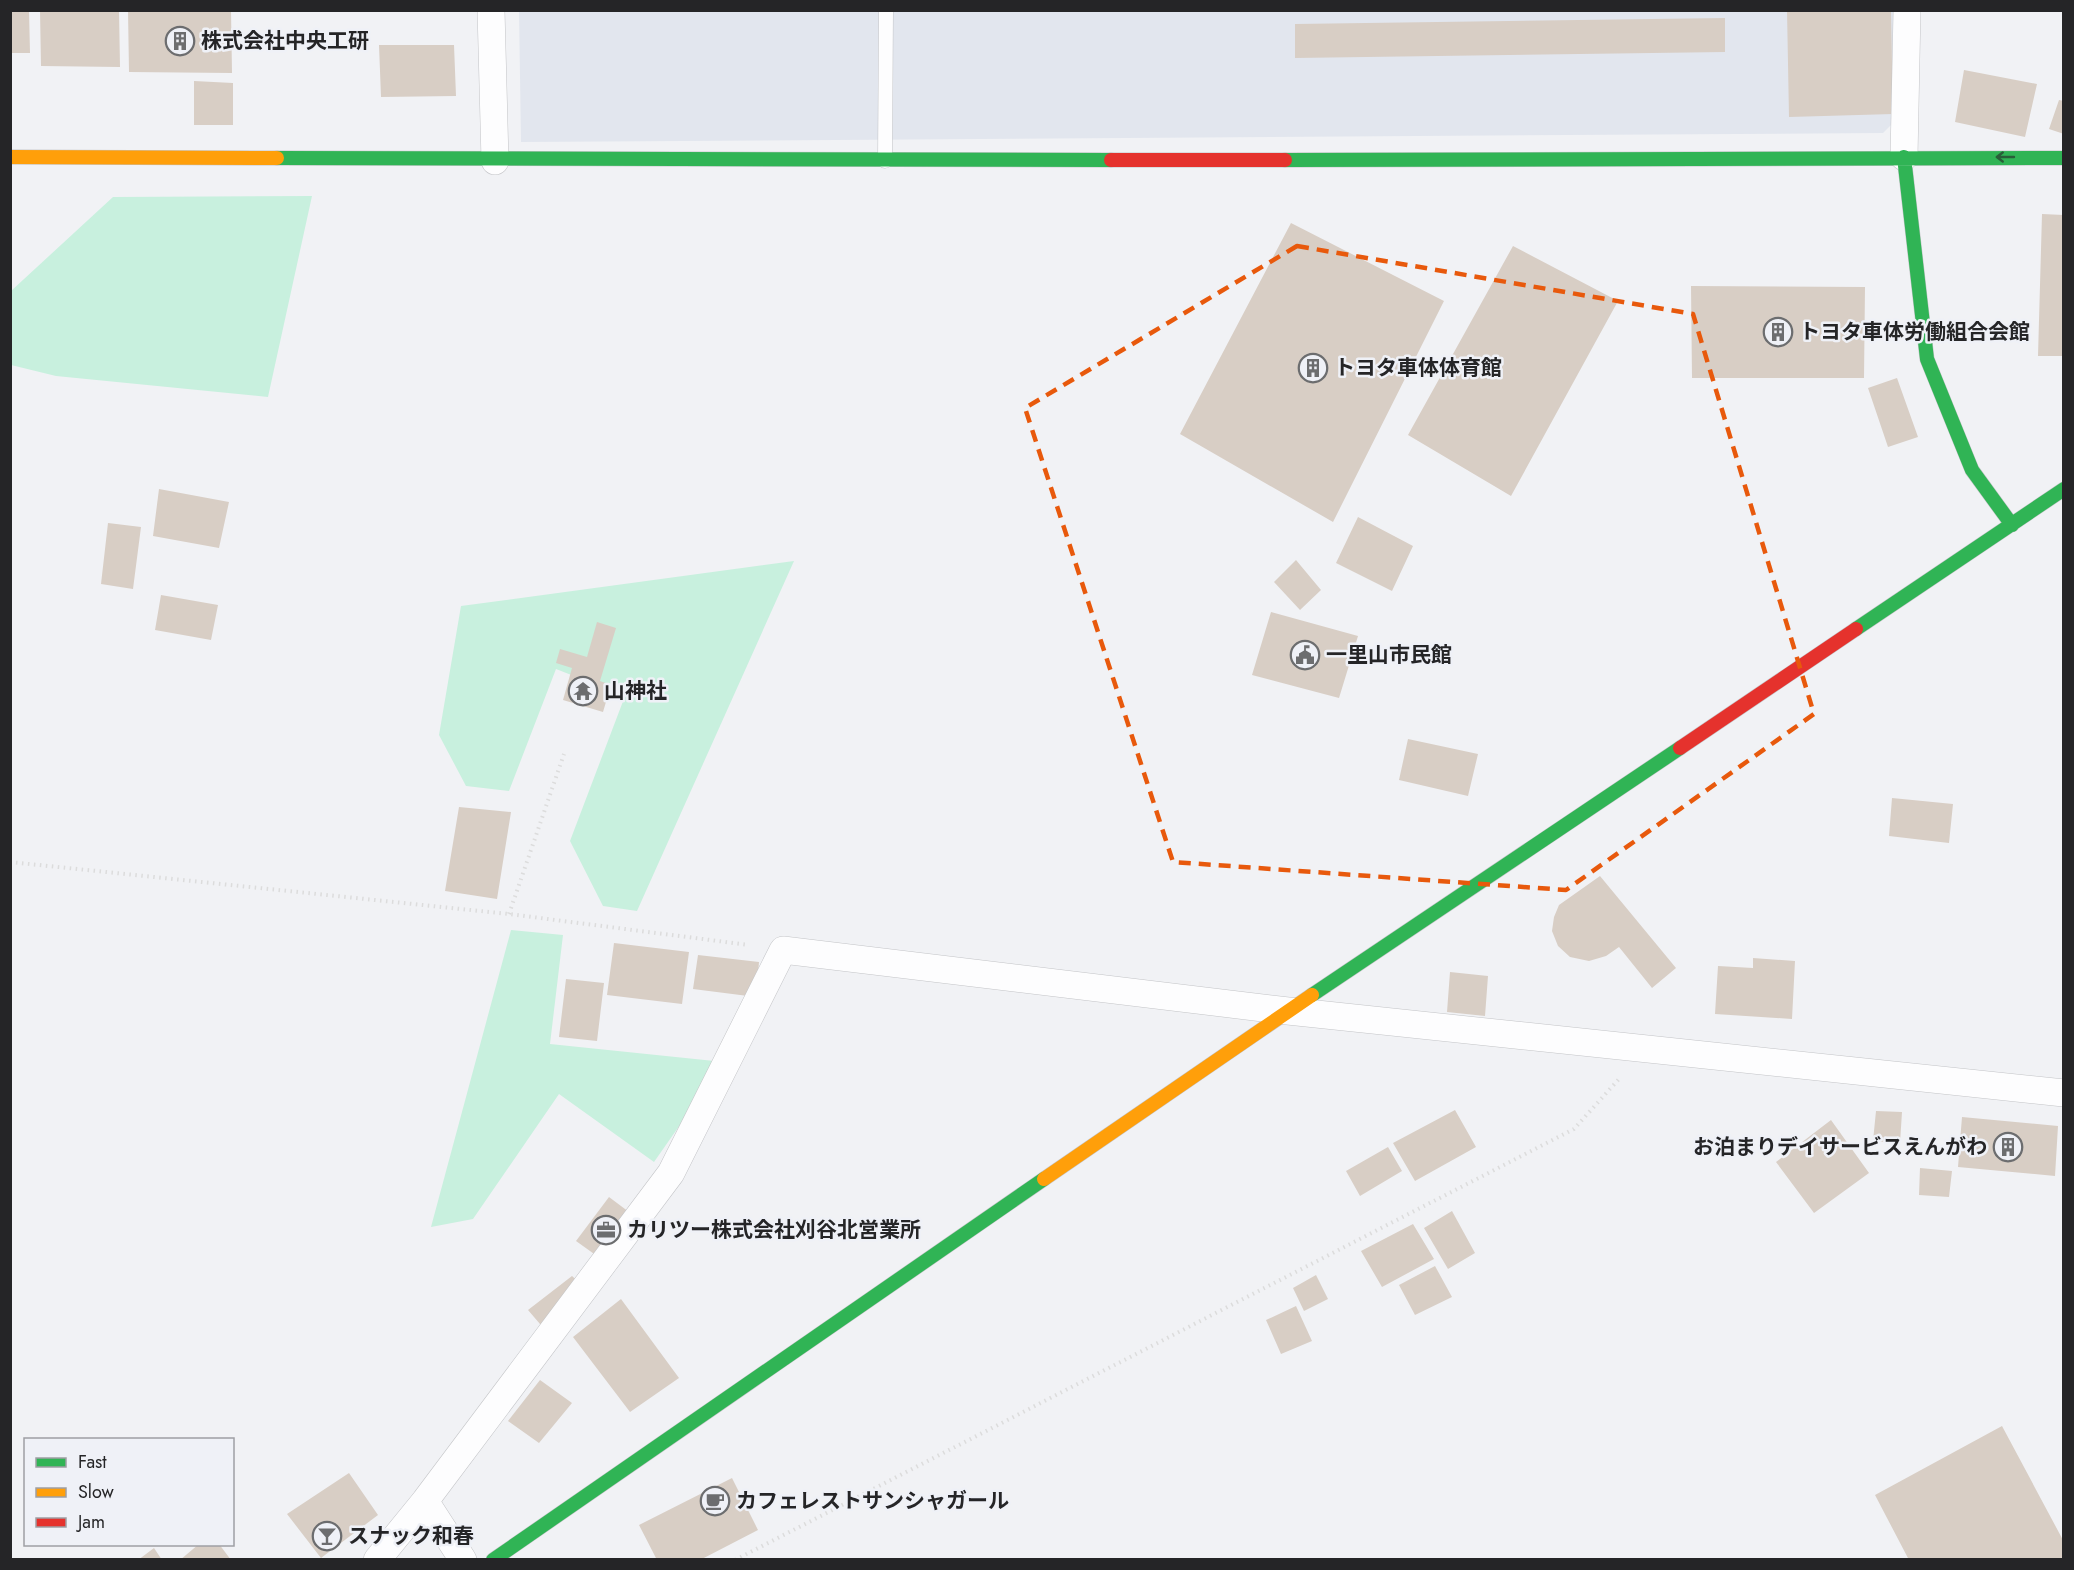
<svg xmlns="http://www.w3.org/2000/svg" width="2074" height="1570" viewBox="0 0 2074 1570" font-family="Jost,'Noto Sans JP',sans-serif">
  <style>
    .built { fill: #e2e6ee }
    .green { fill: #c8f0de }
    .building { fill: #d8cec5 }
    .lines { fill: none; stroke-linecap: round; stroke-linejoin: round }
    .lane-casing { stroke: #c3c4c7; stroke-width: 15 }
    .street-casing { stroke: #c3c4c7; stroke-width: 28 }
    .fast-casing { stroke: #c3c4c7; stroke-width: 15 }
    .slow-casing { stroke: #c3c4c7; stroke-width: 15 }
    .jam-casing { stroke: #c3c4c7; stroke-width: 15 }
    .path { stroke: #dcdcdc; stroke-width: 4; stroke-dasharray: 1.5 4.5; stroke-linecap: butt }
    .lane { stroke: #fdfdfe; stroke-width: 14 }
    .street { stroke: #fdfdfe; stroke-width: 27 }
    .fast { stroke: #30b455; stroke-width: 14 }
    .slow { stroke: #ff9f0a; stroke-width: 14 }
    .jam { stroke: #e5322d; stroke-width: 14 }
    .oneway { stroke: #295e39 }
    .marked { fill: none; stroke: #e8590c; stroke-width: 4.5; stroke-dasharray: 12 8; stroke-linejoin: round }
    .labels { text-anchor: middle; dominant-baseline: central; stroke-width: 5; stroke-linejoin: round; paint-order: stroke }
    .poi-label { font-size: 21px; font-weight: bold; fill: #252527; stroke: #eff1f7; text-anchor: start }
  </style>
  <rect width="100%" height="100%" fill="#f1f2f5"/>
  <path class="built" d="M519 11H1900L1896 120 1883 133 521 142Z"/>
  <path class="green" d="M312 196 268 397 56 376 11 365V291L113 197Z
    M794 561 637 911 603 906 570 841 625 696 556 669 509 791 466 786 439 735 461 606Z
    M511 930 563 935 550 1044 724 1062 654 1162 559 1094 473 1219 431 1227Z"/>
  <path class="building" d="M10 10H29L30 53H10Z
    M40 10H119L120 67 41 66Z
    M128 10H231L232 73 129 72Z
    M1787 10H1891L1893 114 1789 117Z
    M1725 18V52L1295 58V24Z
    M379 45H454L456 96 381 97Z
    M1964 70 2037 84 2025 137 1955 122Z
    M194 81 233 83V125H194Z
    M2059 100 2064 101V134L2049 129Z
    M2042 214 2064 215V356H2038Z
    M1291 223 1444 301 1333 522 1180 434Z
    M1513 246 1618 301 1511 496 1408 435Z
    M1691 286 1865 287 1864 378H1692Z
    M1897 378 1918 437 1888 447 1868 388Z
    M159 489 229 502 219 548 153 536Z
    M1358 517 1413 546 1392 591 1336 563Z
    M108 523 141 527 133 589 101 584Z
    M1296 560 1321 590 1300 610 1274 582Z
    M161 595 218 605 211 640 155 630Z
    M1271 612 1358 636 1339 698 1252 675Z
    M597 622 616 628 600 681 611 685 603 712 563 700 572 668 556 663 560 649 587 657Z
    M1408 739 1478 754 1468 796 1399 780Z
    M1892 798 1953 804 1949 843 1889 836Z
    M459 807 511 812 497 899 445 891Z
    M1600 876 1676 968 1652 988 1619 947 1606 956 1589 961 1570 957 1558 946 1552 931 1554 917 1559 905Z
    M614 943 689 952 682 1004 607 995Z
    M698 955 759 962 756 997 693 989Z
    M1753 958 1795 961 1792 1019 1715 1014 1718 966 1753 968Z
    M1450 972 1488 976 1485 1016 1447 1012Z
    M566 979 604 983 597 1041 559 1037Z
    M1455 1110 1476 1147 1415 1181 1393 1143Z
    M1876 1111 1902 1112 1900 1143 1873 1141Z
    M1962 1117 2058 1126 2055 1176 1958 1167Z
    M1831 1120 1869 1173 1814 1213 1776 1162Z
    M1388 1147 1402 1171 1360 1196 1346 1171Z
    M1920 1168 1952 1171 1949 1197 1919 1195Z
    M609 1197 637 1218 604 1261 576 1241Z
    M1452 1211 1475 1253 1448 1269 1424 1228Z
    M1413 1224 1434 1259 1382 1287 1361 1251Z
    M1435 1266 1452 1297 1415 1315 1399 1285Z
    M1316 1275 1328 1299 1304 1311 1293 1288Z
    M572 1276 582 1285 546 1331 528 1310Z
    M621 1299 679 1378 630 1412 573 1337Z
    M1296 1306 1312 1341 1281 1354 1266 1320Z
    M540 1380 572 1403 539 1443 508 1421Z
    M2002 1426 2064 1542V1560H1909L1875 1495Z
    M349 1473 378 1515 321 1558 287 1514Z
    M732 1478 758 1530 700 1560H657L639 1525Z
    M199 1544H219L231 1560H180Z
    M154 1548 162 1560H138Z"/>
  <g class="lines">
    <g class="lane-casing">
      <path id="lane" d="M885 161 886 10"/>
    </g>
    <g class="street-casing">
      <path id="street" d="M491 10 495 161
        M1904 157 1907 10
        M425 1501 463 1560
        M377 1560 425 1501 671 1173 783 950 1288 1011 2064 1093"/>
    </g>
    <g class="fast-casing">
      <path id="fast" d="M1904 157 1927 359 1972 470 2012 525
        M277 158 1111 160
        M1285 160 2064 158
        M1856 629 2064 489
        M1312 995 1680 748
        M493 1560 1044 1179"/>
    </g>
    <g class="slow-casing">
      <path id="slow" d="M10 157 277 158
        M1044 1179 1312 995"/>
    </g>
    <g class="jam-casing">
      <path id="jam" d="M1111 160H1285
        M1680 748 1856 629"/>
    </g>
    <path class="path" d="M10 862 509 914 749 945
      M509 914 564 754
      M735 1560 1574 1129 1619 1079"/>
    <use href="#lane" class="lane"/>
    <use href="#street" class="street"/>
    <use href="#fast" class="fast"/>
    <use href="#slow" class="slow"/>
    <use href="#jam" class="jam"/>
  </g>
  <defs><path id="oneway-shaft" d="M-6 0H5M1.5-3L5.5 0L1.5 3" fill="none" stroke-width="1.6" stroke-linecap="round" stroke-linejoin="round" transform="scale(1.5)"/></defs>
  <use class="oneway" href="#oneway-shaft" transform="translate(2005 157) rotate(-180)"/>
  <path class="marked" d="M1297 246 1693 314 1814 714 1566 890 1173 862 1025 408Z"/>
  <defs>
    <g id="building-ring" transform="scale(1.5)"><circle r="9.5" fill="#eff1f7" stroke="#6c6d6f" stroke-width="1.5"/><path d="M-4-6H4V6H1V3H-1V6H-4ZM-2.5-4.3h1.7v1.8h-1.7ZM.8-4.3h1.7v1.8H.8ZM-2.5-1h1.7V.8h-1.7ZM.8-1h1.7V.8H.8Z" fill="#6c6d6f"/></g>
    <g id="civic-ring" transform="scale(1.5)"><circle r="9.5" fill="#eff1f7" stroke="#6c6d6f" stroke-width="1.5"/><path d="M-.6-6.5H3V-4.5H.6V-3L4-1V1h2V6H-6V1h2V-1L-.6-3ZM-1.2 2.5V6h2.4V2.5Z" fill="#6c6d6f"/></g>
    <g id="temple-ring" transform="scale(1.5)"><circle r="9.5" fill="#eff1f7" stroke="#6c6d6f" stroke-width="1.5"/><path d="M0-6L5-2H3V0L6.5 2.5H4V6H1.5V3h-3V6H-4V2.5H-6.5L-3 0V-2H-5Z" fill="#6c6d6f"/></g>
    <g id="office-ring" transform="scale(1.5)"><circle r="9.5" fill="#eff1f7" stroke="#6c6d6f" stroke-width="1.5"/><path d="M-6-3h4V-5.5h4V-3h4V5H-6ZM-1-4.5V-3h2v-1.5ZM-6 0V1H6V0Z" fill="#6c6d6f"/></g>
    <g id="cafe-ring" transform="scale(1.5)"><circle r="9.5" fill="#eff1f7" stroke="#6c6d6f" stroke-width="1.5"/><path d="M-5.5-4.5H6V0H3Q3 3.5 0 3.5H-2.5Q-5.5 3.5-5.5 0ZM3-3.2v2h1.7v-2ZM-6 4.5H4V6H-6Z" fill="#6c6d6f"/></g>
    <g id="bar-ring" transform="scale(1.5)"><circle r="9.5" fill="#eff1f7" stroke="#6c6d6f" stroke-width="1.5"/><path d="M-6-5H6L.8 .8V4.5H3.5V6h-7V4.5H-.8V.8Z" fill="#6c6d6f"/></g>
  </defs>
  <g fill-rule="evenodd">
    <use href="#building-ring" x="180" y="41"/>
    <use href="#building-ring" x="1778" y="332"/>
    <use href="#building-ring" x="1313" y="368"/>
    <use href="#civic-ring" x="1305" y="655"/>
    <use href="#temple-ring" x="583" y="691"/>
    <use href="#building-ring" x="2008" y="1147"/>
    <use href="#office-ring" x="606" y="1230"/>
    <use href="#cafe-ring" x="715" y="1501"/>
    <use href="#bar-ring" x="327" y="1536"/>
  </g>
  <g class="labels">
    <g class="poi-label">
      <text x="201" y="41">株式会社中央工研</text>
      <text x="1799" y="332">トヨタ車体労働組合会館</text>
      <text x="1334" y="368">トヨタ車体体育館</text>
      <text x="1326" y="655">一里山市民館</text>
      <text x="604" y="691">山神社</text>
      <text x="1987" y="1147" text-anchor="end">お泊まりデイサービスえんがわ</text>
      <text x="627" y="1230">カリツー株式会社刈谷北営業所</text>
      <text x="736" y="1501">カフェレストサンシャガール</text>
      <text x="348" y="1536">スナック和春</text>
    </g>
  </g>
  <rect width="2074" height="1570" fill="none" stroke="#252527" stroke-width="24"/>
  <rect x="24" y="1438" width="210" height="108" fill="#eff1f7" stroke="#9e9fa4" stroke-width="1.5"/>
  <rect x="36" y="1458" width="30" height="9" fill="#30b455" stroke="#9e9fa4" stroke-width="1.5"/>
  <text x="78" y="1468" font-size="18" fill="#252527">Fast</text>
  <rect x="36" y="1488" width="30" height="9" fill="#ff9f0a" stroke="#9e9fa4" stroke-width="1.5"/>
  <text x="78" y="1498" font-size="18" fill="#252527">Slow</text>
  <rect x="36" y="1518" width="30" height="9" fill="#e5322d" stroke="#9e9fa4" stroke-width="1.5"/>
  <text x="78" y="1528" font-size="18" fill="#252527">Jam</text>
</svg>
